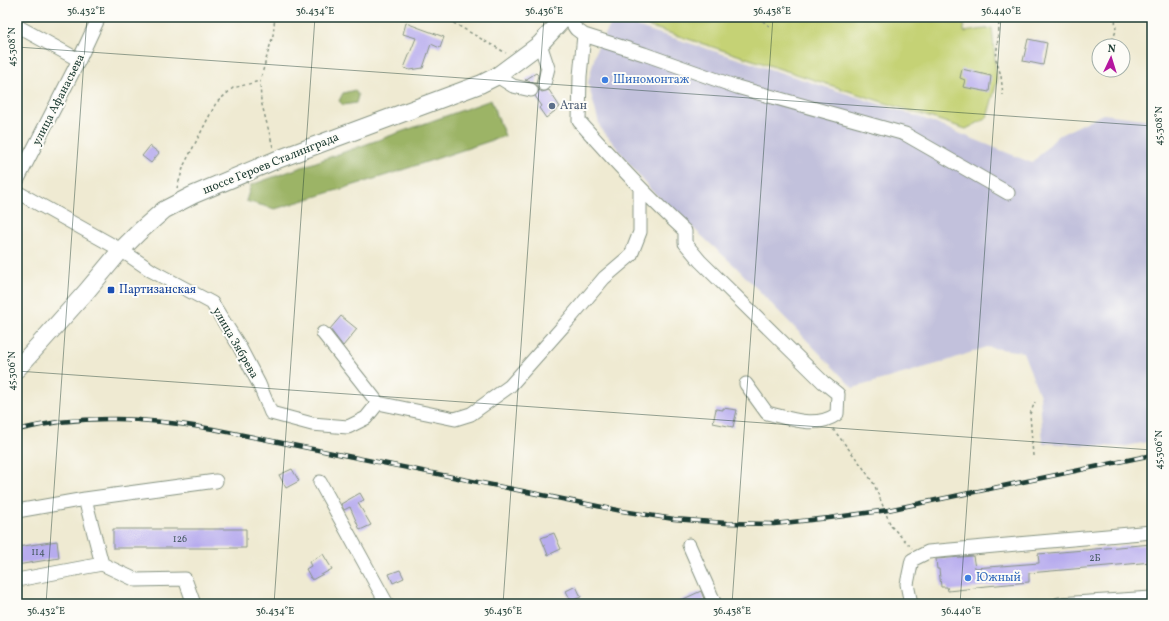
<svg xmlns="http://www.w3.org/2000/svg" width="1169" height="621" viewBox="0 0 1169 621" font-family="Vollkorn,serif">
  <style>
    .industrial { fill: #c2c1dc }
    .green { fill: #c5d274; stroke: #728854 }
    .forest { fill: #9cb466; stroke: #5e784d }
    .building { fill: #b7acee }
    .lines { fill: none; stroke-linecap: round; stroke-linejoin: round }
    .minor-casing { stroke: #879483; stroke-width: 15 }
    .major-casing { stroke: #879483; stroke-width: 19 }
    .path { stroke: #879483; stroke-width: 1.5; stroke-dasharray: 3 3; stroke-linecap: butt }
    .minor { stroke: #fff; stroke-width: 13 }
    .major { stroke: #fff; stroke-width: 17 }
    .rail-casing { stroke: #1f3d34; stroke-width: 4.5 }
    .rail { stroke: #fdfcf7; stroke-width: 3; stroke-dasharray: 9; stroke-linecap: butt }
    .ticks { fill: none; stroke: #1f3d34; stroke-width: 1; stroke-opacity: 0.45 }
    .shop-dot { fill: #3f7fe0; stroke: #fdfcf7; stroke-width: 1.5 }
    .service-dot { fill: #5c6f8a; stroke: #fdfcf7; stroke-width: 1.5 }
    .transit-dot { fill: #1a4fb4; stroke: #fdfcf7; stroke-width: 1.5 }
    .labels { text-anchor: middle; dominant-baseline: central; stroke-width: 4; stroke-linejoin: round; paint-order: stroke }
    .number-label { font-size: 10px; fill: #455962 }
    .shop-label { font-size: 12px; fill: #366cbe; stroke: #fdfcf7; text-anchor: start }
    .street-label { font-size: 12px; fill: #1f3d34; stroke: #fdfcf7 }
    .service-label { font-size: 12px; fill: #4e5e75; stroke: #fdfcf7; text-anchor: start }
    .transit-label { font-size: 12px; fill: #164399; stroke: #fdfcf7; text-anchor: start }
    .neatline { fill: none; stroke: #1f3d34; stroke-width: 1.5 }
    .ticks-label { font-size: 10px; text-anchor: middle; fill: #1f3d34 }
  </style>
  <rect width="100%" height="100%" fill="#fdfcf7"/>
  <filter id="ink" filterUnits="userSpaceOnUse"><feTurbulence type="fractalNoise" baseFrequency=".025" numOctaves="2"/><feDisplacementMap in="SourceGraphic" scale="8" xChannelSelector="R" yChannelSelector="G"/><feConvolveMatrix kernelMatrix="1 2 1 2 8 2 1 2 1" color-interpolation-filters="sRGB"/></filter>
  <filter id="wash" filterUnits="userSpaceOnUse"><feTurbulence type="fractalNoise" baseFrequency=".012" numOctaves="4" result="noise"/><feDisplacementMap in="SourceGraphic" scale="16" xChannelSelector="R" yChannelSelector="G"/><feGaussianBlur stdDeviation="0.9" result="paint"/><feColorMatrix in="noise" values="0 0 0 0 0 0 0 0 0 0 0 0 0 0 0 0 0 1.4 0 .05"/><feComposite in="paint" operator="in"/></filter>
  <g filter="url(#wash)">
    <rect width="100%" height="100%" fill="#efead2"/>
    <path class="industrial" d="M614 19 922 118 1032 163 1058 136 1103 114 1152 120V441L1122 447 1043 443 1040 396 1023 352 986 347 944 362 853 388 736 267 651 190 600 127 588 83 597 48Z"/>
    <path class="green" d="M620 17H964V32L992 28 997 82 987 118 966 129Z"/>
    <path class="forest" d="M355 90 358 96 356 103 343 105 339 101 343 93Z
      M491 100 505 136 387 175 275 209 246 201 251 185Z"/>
    <g id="blocks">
      <path class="building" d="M406 23 444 37 440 48 431 44 423 68 410 70 404 68 416 38 403 34Z
        M1028 39 1047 43 1043 65 1023 61Z
        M962 69 991 76 989 92 963 87 965 80 960 78Z
        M536 73 538 75 536 84 525 80Z
        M539 90 542 92 549 90 560 107 546 118 539 108 542 106 535 96Z
        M150 146 159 153 151 163 142 156Z
        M341 316 357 329 343 346 330 329Z
        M723 408 737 410 733 427 713 423 716 409 723 410Z
        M292 469 299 481 286 488 279 475Z
        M360 493 364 500 358 503 371 525 360 530 350 507 344 510 341 504Z
        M113 529H246V548H113Z
        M554 533 561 549 548 555 541 538Z
        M57 541 59 558 17 565V547Z
        M1152 544V562L1029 573V582L976 587V588L948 591 947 587H941L939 569H937L936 559 973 556 975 568 1039 563 1038 554Z
        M323 554 332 569 312 580 306 569 311 566 309 562Z
        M400 570 404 578 393 583 389 574Z
        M576 586 581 597 571 601 566 591Z
        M701 591 706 604H673Z"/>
    </g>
  </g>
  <g filter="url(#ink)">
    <use href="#blocks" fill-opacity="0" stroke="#879483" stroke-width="1"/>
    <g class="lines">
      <g class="minor-casing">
        <path id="minor" d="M568 17 576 29 584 35 644 54 737 87 905 134 1008 193
          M17 26 79 60
          M584 35 580 76 579 121C613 160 647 196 685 231V243L700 261 823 382 838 394 837 414C816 429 791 419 767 413L746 384
          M540 44 548 68 544 84
          M497 76 513 86 531 90
          M17 181 79 60 99 17
          M17 192 121 250 152 271 212 303 238 344 259 384 271 413 312 424 348 427 366 418 378 403 323 333
          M378 403 455 419 471 414 510 386 566 323 604 278 631 255 640 232V189
          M320 482 387 604
          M17 511 85 499 216 481
          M689 545 715 604
          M102 564 136 580 185 579 194 604
          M17 580 102 564 85 499
          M911 604 907 584 912 560 928 552 1152 532
          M1059 604 1152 598"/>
      </g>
      <g class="major-casing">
        <path id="major" d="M17 369 86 292 121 250 139 232 164 210 193 195 276 160 481 84 497 76 540 44 565 17"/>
      </g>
      <path class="path" d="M443 17 506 53
        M758 17 769 26
        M998 17 999 27 996 59 1001 76 1003 95
        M1110 46 1116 31 1115 17
        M1095 64 1099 62
        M273 147 261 101 260 81 273 35 275 17
        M177 188 184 165 216 103 233 88 260 81
        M833 429 862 466 874 484 891 526 912 548
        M1033 456 1030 414 1035 402"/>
      <use href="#minor" class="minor"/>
      <use href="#major" class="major"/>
      <g class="rail-casing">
        <path id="rail" d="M17 430C85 413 145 418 213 429L622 511 674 519 726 523 774 524 829 518 888 510 1152 455"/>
      </g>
      <use href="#rail" class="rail"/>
    </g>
  </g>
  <path class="ticks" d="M17 47 1152 126M17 371 1152 450M46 604 87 17M274 604 315 17M503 604 544 17M732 604 773 17M960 604 1001 17"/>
  <g class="shop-dot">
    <circle cx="605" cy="80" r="4"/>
    <circle cx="968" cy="578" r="4"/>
  </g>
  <circle class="service-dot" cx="552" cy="106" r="4"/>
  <rect class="transit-dot" x="107" y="286" width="8" height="8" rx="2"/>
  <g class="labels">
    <g class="number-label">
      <text x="180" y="539">126</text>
      <text x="38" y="552">114</text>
      <text x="1095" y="558">2Б</text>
    </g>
    <g class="shop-label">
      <text x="613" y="80">Шиномонтаж</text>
      <text x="976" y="578">Южный</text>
    </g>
    <g class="street-label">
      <text transform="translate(59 100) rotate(-63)">улица Афанасьева</text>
      <text transform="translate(271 164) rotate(-22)">шоссе Героев Сталинграда</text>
      <text transform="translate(235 343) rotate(60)">улица Зябрева</text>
    </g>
    <g class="service-label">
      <text x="560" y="106">Атан</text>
    </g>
    <g class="transit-label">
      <text x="119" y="290">Партизанская</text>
    </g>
  </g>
  <rect width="1169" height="621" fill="none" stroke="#fdfcf7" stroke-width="44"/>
  <g transform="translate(1111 58) rotate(4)"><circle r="19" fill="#fdfcf7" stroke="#a4b0a9"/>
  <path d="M0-3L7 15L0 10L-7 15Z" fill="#b5179e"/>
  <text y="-6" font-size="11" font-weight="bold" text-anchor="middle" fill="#1f3d34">N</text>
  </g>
  <rect x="22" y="22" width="1125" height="577" class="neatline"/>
  <g class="ticks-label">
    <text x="86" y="14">36.432°E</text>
    <text x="315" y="14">36.434°E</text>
    <text x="544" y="14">36.436°E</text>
    <text x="772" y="14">36.438°E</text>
    <text x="1001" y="14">36.440°E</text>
    <text transform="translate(11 47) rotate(-90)" y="4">45.308°N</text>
    <text transform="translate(1158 126) rotate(-90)" y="4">45.308°N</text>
    <text transform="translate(11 371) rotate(-90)" y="4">45.306°N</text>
    <text transform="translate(1158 450) rotate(-90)" y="4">45.306°N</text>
    <text x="46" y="614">36.432°E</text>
    <text x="275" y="614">36.434°E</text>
    <text x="503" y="614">36.436°E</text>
    <text x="732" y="614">36.438°E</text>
    <text x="961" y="614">36.440°E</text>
  </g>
</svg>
